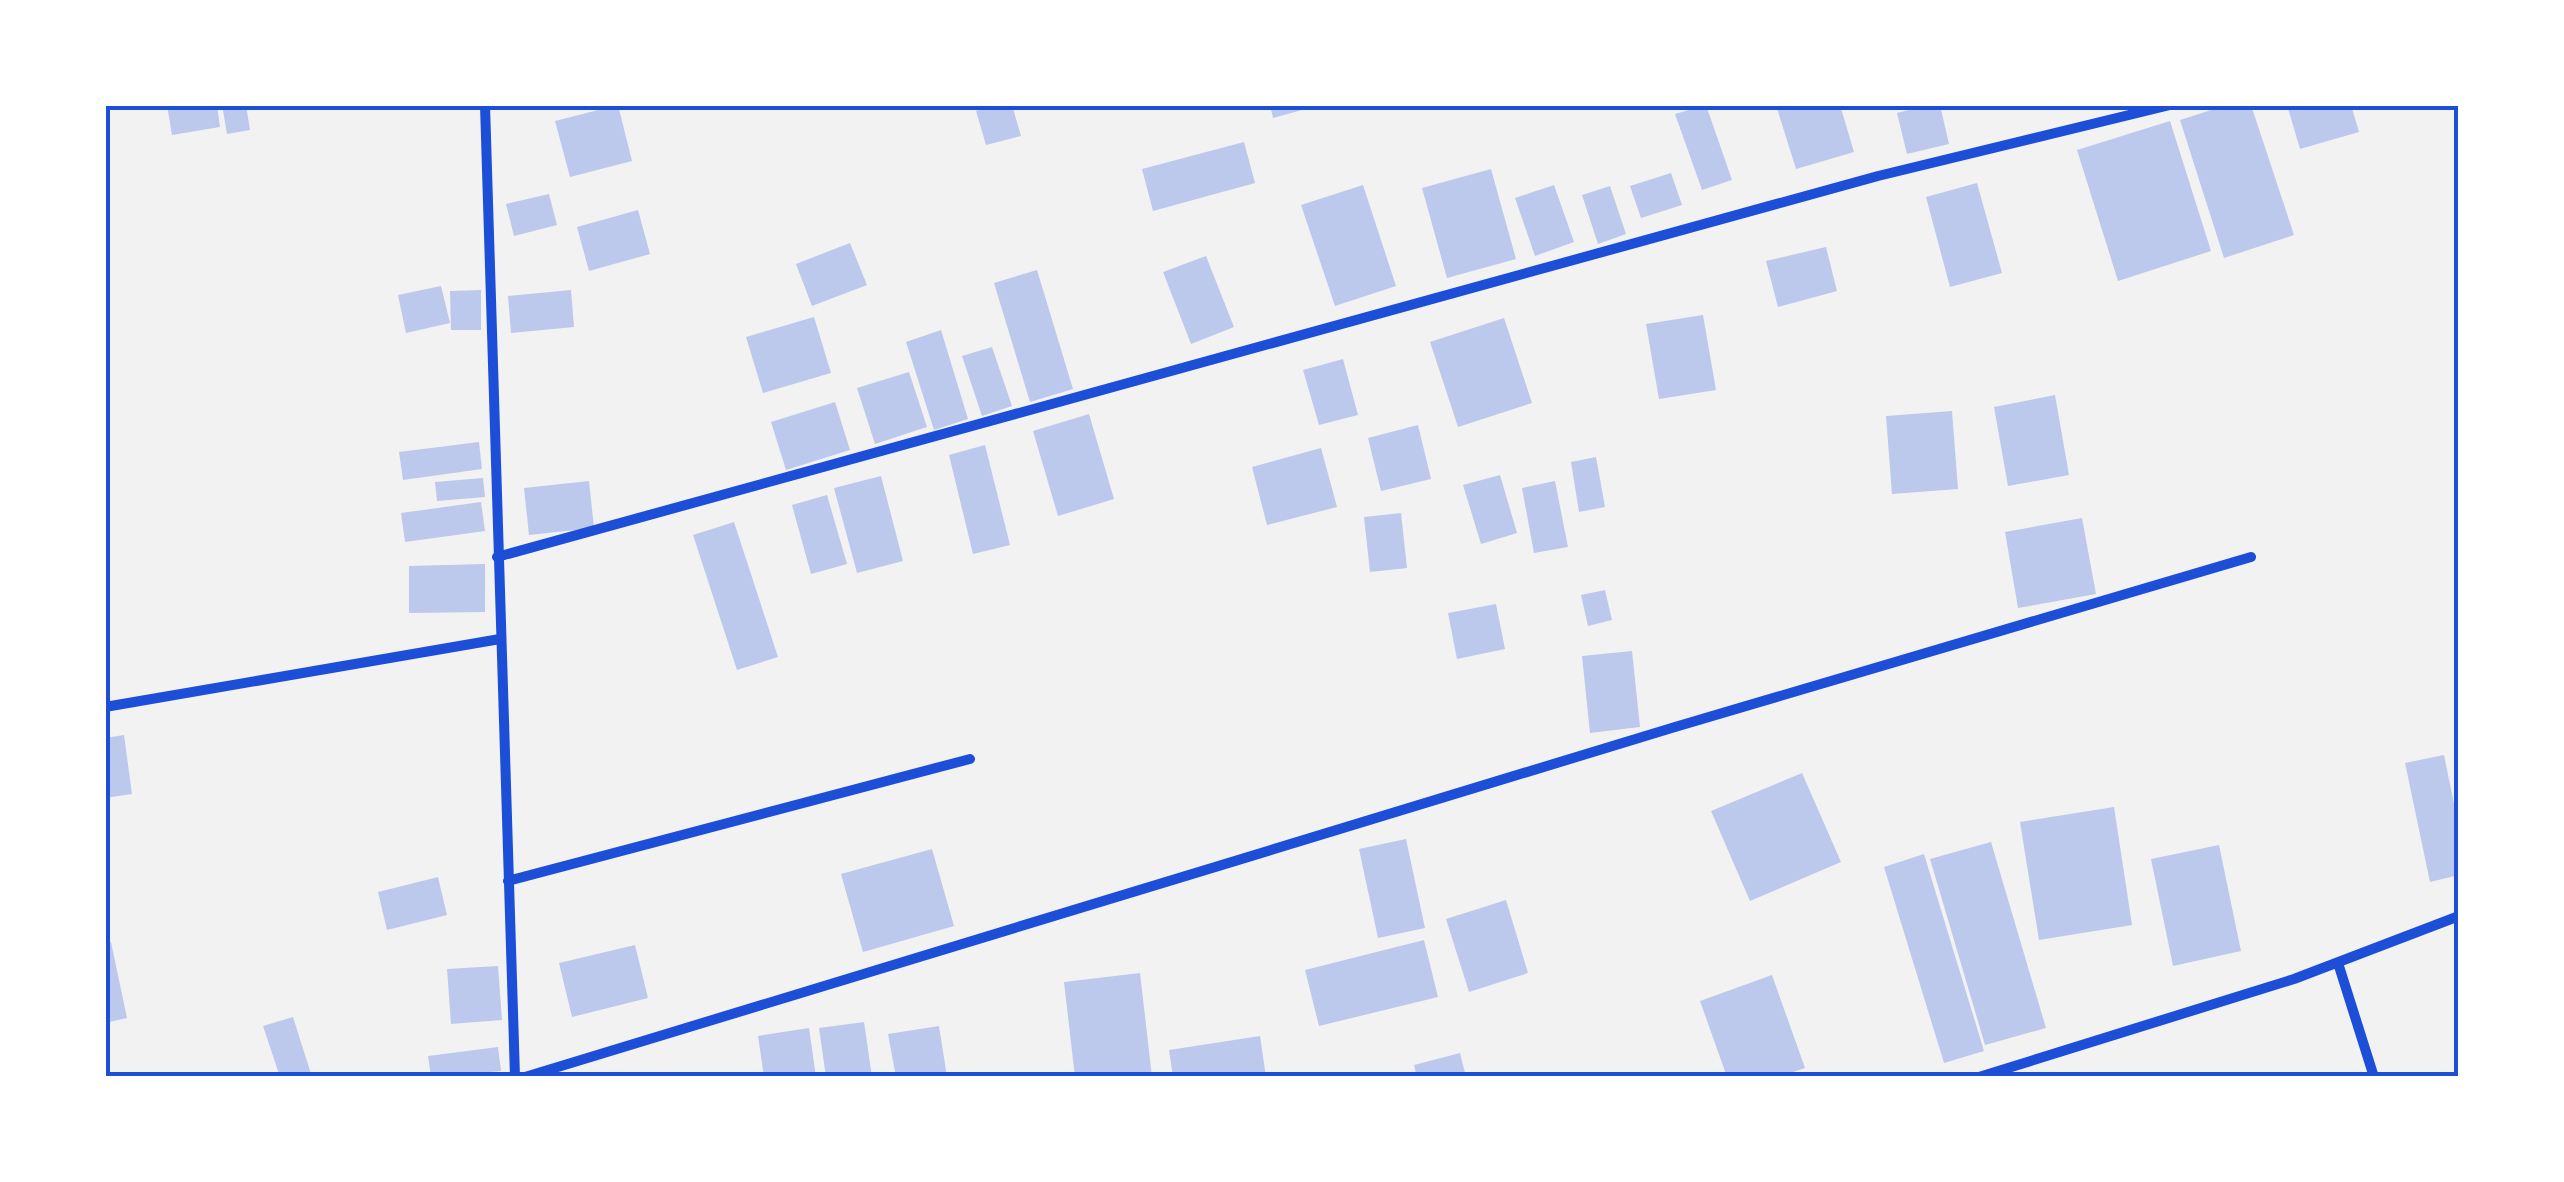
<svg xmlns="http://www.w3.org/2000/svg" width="2564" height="1182" viewBox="0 0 2564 1182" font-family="'Fira Sans',sans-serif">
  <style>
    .building { fill: #bdc9ec }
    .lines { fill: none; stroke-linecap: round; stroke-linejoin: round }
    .minor { stroke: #1d4ed8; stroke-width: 10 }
    .neatline { fill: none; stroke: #1d4ed8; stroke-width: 4 }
  </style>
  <rect width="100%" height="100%" fill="#f2f2f2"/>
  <path class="building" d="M167 105H217L220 127 172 135Z
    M222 105H246L250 130 227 134Z
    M618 105 632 161 570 177 555 121Z
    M996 105H1012L1021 136 986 145 976 111Z
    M1270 105H1317V106L1273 118Z
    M1706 105 1732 180 1702 190 1675 114Z
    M1776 105H1840L1854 152 1796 169Z
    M1929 105H1940L1949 144 1907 154 1897 113Z
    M2227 105H2251L2294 235 2224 258 2180 120Z
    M2287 105H2351L2359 132 2300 149Z
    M2170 121 2211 251 2118 281 2077 150Z
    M1244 142 1255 183 1153 211 1142 169Z
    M1491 169 1516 259 1447 278 1422 188Z
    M1671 173 1682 205 1641 218 1630 186Z
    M1977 183 2002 273 1950 287 1926 197Z
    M1363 185 1396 286 1335 306 1301 205Z
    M1554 185 1574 242 1535 256 1515 198Z
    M1610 186 1626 234 1598 244 1582 195Z
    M549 194 557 225 514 236 506 204Z
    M638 210 650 254 589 271 577 227Z
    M850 243 867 285 812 306 796 264Z
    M1826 247 1837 291 1778 307 1766 261Z
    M1206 256 1234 327 1191 344 1163 272Z
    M1037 270 1073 389 1030 402 994 283Z
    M441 286 450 323 406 333 398 295Z
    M481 290V330H451L450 291Z
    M571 290 574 327 511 333 508 296Z
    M1703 315 1716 390 1659 399 1646 324Z
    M814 317 831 373 763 393 746 337Z
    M1504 318 1532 403 1458 427 1430 342Z
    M941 330 968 419 934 430 906 342Z
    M992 347 1012 406 982 416 962 356Z
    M1343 359 1358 415 1319 425 1303 370Z
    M909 372 927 427 875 444 857 388Z
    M2055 395 2069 475 2008 486 1994 407Z
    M835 402 850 450 786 470 771 422Z
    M1952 411 1958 489 1892 494 1886 416Z
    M1089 414 1114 499 1058 516 1033 431Z
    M1418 425 1431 479 1381 491 1368 438Z
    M479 442 482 469 403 480 399 452Z
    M985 445 1010 545 973 554 949 455Z
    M1321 448 1337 507 1267 525 1252 467Z
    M1596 457 1605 507 1579 512 1571 462Z
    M1500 475 1517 533 1481 544 1463 485Z
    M881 476 903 561 857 573 834 488Z
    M483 478 485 497 437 501 435 482Z
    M589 481 594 528 529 535 524 488Z
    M1555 481 1568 547 1534 553 1522 488Z
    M827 495 847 564 811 574 792 505Z
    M481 502 485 531 405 542 401 513Z
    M1401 513 1407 568 1370 572 1364 517Z
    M2082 518 2096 594 2018 608 2005 532Z
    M734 522 778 657 737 670 693 535Z
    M485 564V612L409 613V566Z
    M1605 590 1612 620 1588 626 1581 595Z
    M1496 604 1505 649 1457 659 1448 613Z
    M1632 651 1640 727 1590 733 1582 656Z
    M124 735 132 794 105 798V738Z
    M2444 755 2459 828V875L2430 882 2405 763Z
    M1802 773 1841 862 1750 901 1711 811Z
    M2114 807 2132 925 2039 940 2020 822Z
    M1406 839 1425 928 1378 938 1359 849Z
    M1991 842 2046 1028 1985 1045 1930 859Z
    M2219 845 2241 951 2173 966 2151 859Z
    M932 849 954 926 863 952 841 874Z
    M1924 854 1984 1051 1944 1063 1884 867Z
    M438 877 447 915 387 930 378 892Z
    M1506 900 1528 973 1469 992 1446 919Z
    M1424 940 1438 997 1319 1026 1305 970Z
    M111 942 127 1018 105 1023V943Z
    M635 945 648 998 572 1017 559 963Z
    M498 966 502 1020 451 1024 447 969Z
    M1140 973 1152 1077H1075L1064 982Z
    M1772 975 1805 1068 1778 1077H1727L1700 1001Z
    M293 1017 312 1077H280L263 1026Z
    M864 1022 872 1077H826L819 1028Z
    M939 1026 947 1077H896L888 1034Z
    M809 1028 816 1077H764L758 1036Z
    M1260 1036 1266 1077H1173L1169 1050Z
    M498 1047 501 1071 431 1077 428 1056Z
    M1460 1053 1466 1077H1417L1414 1065Z"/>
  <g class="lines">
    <path class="minor" d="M485 105 515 1077
      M497 557 1878 176 2170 105
      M105 707 500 639
      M508 881 970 759
      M2338 963 2374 1077
      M525 1077 1675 727 2251 557
      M1979 1077 2294 979 2459 916"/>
  </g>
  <rect width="2564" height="1182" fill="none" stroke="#ffffff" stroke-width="215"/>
  <rect x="108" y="108" width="2348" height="966" class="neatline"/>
</svg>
